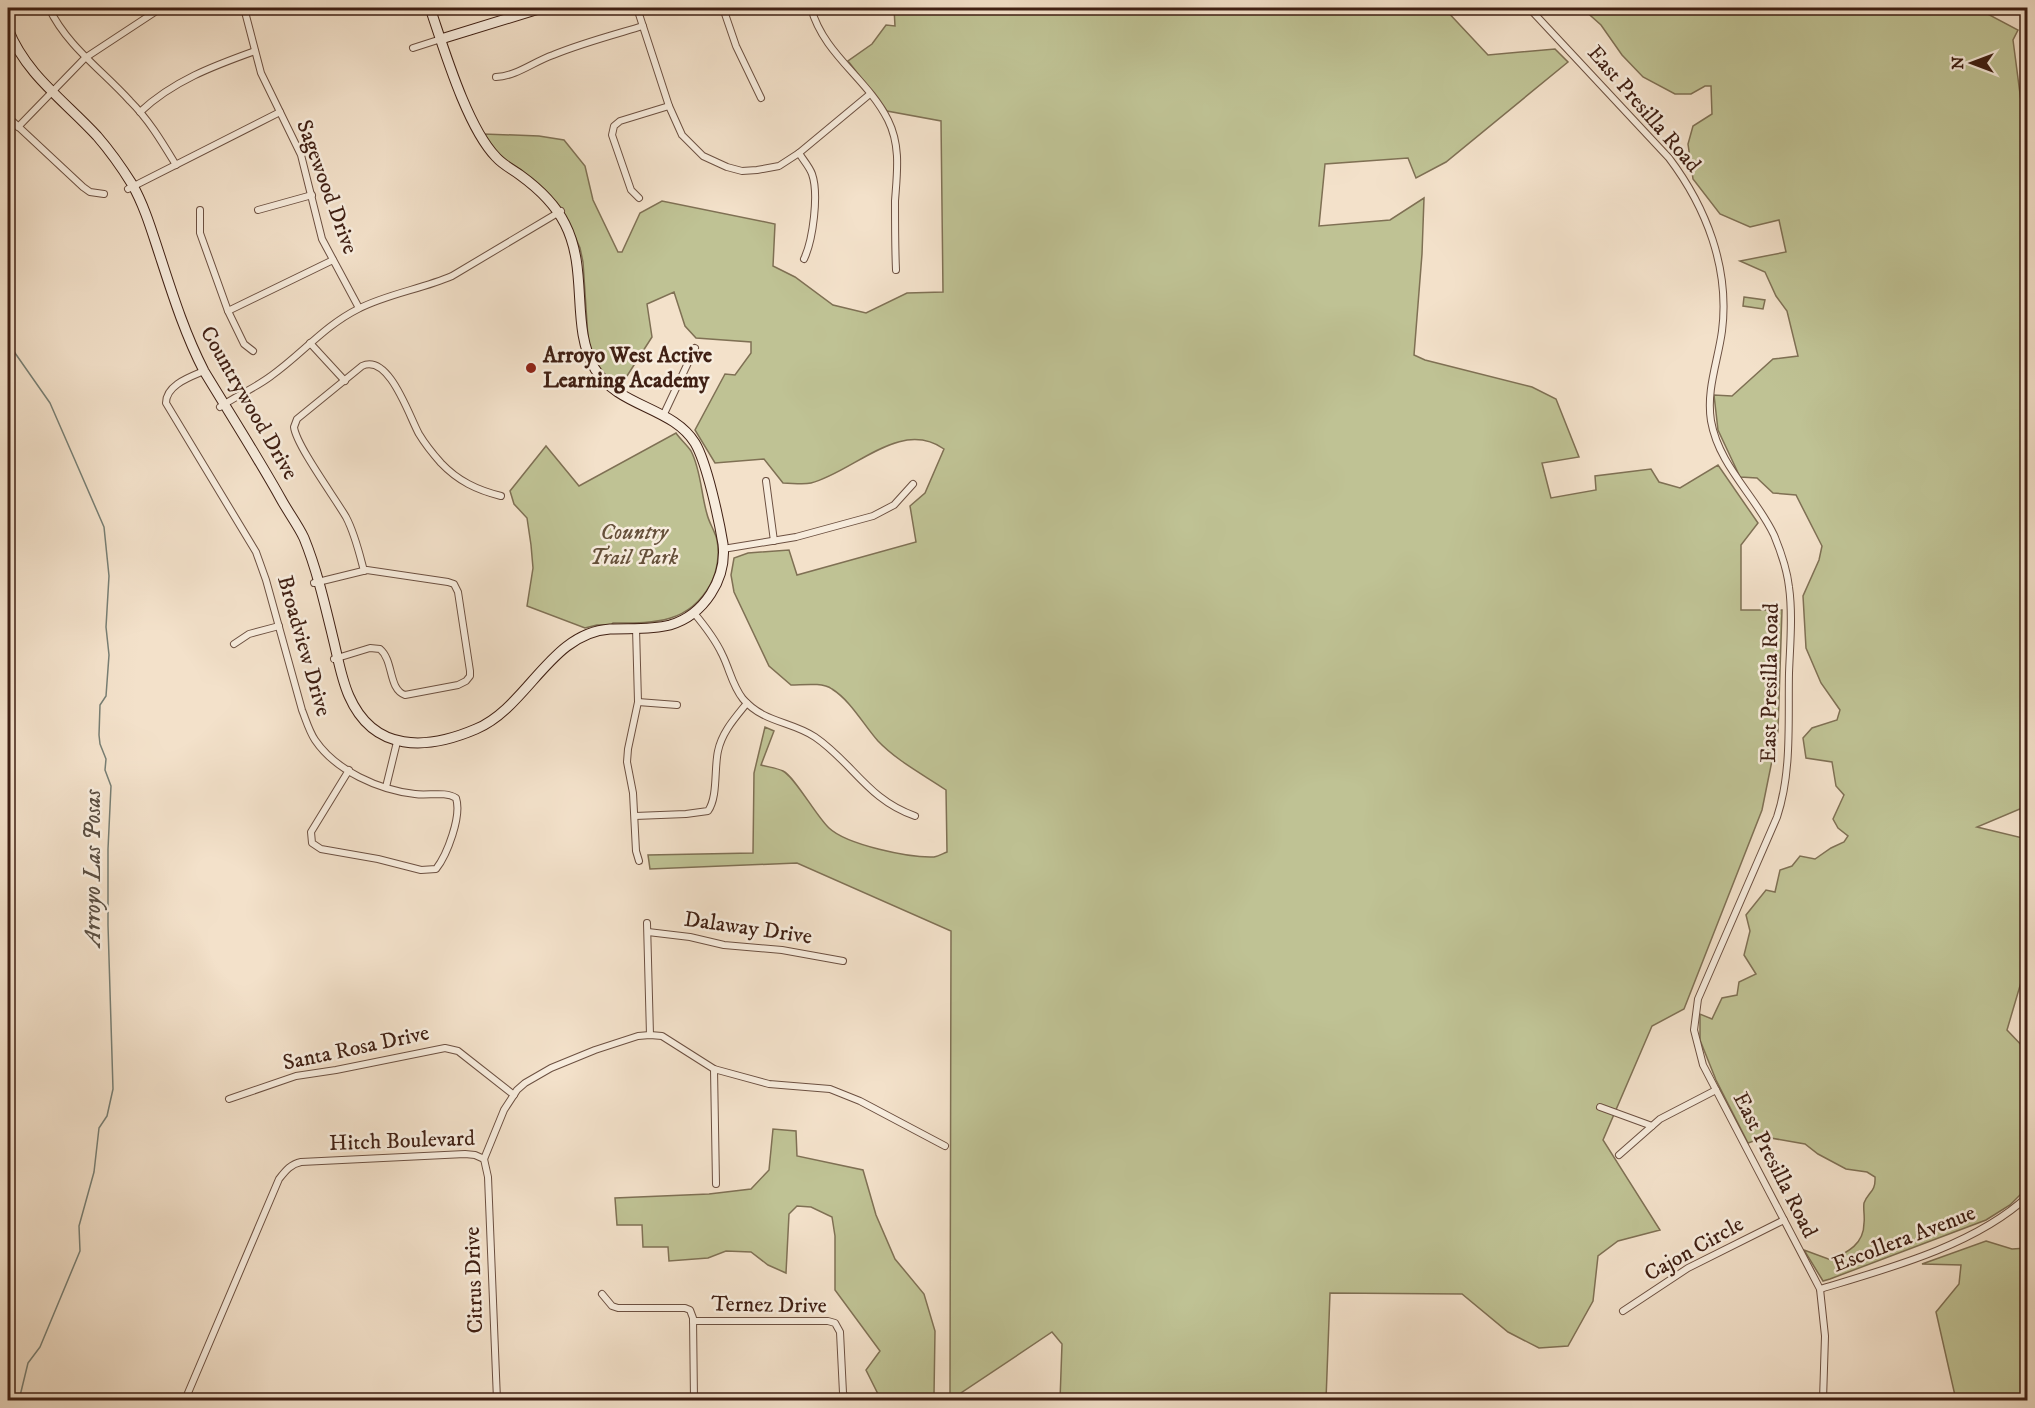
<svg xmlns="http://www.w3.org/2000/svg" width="2035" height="1408" viewBox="0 0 2035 1408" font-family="'IM FELL DW Pica',serif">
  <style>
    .green { fill: #bfc294; stroke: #7f7054; stroke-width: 1.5 }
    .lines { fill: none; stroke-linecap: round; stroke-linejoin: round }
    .stream { stroke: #777e73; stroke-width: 1.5 }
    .street-casing { stroke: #6c5041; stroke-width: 8 }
    .secondary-casing { stroke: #3f1f13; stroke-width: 11 }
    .street { stroke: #f7ecdd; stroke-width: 6 }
    .secondary { stroke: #f7ecdd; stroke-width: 9 }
    .poi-dot { fill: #8f2418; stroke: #f7ecdd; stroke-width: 2 }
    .labels { text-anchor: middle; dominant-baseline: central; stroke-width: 5; stroke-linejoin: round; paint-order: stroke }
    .street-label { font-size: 22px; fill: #3f1f13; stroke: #f7ecdd }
    .poi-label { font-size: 22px; font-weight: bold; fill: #3f1f13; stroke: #f7ecdd; text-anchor: start }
    .park-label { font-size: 22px; font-style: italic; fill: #65503a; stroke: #f7ecdd }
    .water-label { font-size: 24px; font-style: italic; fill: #5b4f43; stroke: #f7ecdd }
  </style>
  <rect width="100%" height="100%" fill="#f3e1ca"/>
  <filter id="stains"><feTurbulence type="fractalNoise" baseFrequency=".00333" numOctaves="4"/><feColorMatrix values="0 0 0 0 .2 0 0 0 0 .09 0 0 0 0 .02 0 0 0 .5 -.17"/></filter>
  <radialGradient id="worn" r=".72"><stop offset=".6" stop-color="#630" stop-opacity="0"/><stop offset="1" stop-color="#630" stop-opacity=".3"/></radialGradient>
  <!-- green -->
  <g class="green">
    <path d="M 894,8 L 1444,8 L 1488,55 L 1555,49 L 1568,62 L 1446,162 L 1416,178 L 1408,158 L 1325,164 L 1319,226 L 1390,220 L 1424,198 L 1422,254 L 1414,355 L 1425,360 L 1532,387 L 1556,399 L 1579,457 L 1542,463 L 1551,498 L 1596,490 L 1595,476 L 1651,469 L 1659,482 L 1680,488 L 1718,465 L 1758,523 L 1741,545 L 1741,610 L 1782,610 L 1778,731 L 1762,810 L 1684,1009 L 1652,1026 L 1603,1140 L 1660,1230 L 1618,1241 L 1598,1256 L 1593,1301 L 1568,1346 L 1539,1348 L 1508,1332 L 1462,1294 L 1330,1293 L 1326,1400 L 1060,1400 L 1062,1344 L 1052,1332 L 961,1393 L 961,1400 L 904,1400 L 904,1397 L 879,1396 L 866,1370 L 880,1351 L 835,1290 L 835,1236 L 832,1217 L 811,1207 L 797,1206 L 789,1214 L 786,1273 L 768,1265 L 751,1252 L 726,1251 L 708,1258 L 669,1261 L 668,1247 L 643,1247 L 642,1225 L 617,1225 L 615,1198 L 709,1194 L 751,1189 L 769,1170 L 773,1129 L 796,1131 L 797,1156 L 863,1170 L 876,1215 L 895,1259 L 924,1294 L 935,1331 L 934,1395 L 950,1395 L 951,931 L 797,863 L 650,869 L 648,855 L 753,853 L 754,773 L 765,727 L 774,731 L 761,765 C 768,767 777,768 783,771 C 795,777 816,816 829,828 C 847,845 910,858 934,857 C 939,856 942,854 947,852 L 946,790 C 924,775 897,761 878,741 C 863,724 851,701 832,689 C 822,682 803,685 791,685 L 769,666 L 734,592 L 731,575 L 734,558 L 748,553 L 789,550 L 797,575 L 916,542 L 910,506 L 925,493 L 944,449 C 900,418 854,472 811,483 C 803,485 792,483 783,483 L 764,459 L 715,463 L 695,430 L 725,374 L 735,375 L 751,353 L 751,342 L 696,338 L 685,326 L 674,292 L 647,304 L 652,337 L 618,390 L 603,375 L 591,353 L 588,338 L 583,262 L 580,248 L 567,219 L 497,153 L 484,134 L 539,136 L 564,140 L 585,166 L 593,200 L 618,252 L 622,252 L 640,213 L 662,201 L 775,224 L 773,266 L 795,277 L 833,305 L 866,313 L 907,293 L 943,292 L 941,121 L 887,111 L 848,61 L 872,44 L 886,25 L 895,26 Z"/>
    <path d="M 1582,8 L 1979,8 L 1980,10 L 2018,30 L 2013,40 L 2022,109 L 2028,109 L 2028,472 L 2022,474 L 2024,499 L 2028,499 L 2027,806 L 1977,827 L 2027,839 L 2027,962 L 2007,1030 L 2027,1051 L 2027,1188 L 2010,1205 L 1986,1220 L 1830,1279 L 1823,1281 L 1804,1250 L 1831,1260 C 1848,1252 1864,1244 1864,1223 C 1865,1217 1863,1209 1864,1203 C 1868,1192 1876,1192 1875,1177 L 1867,1172 L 1846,1169 L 1818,1154 L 1805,1144 L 1765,1137 L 1748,1143 L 1716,1080 L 1700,1040 L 1700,1014 L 1712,1019 L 1722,998 L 1737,995 L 1739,982 L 1756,974 L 1744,955 L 1750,931 L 1746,915 L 1766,890 L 1775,892 L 1780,870 L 1792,866 L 1800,856 L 1815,859 L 1831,848 L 1844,842 L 1848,836 L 1838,828 L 1833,819 L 1844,795 L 1836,786 L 1832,762 L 1806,758 L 1803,738 L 1812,728 L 1837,720 L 1840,710 L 1821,683 L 1806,648 L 1803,596 L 1819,560 L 1822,546 L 1796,495 L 1773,493 L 1757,478 L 1740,477 L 1718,430 L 1714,395 L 1732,396 L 1773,359 L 1798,356 L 1787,311 L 1776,296 L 1765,272 L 1740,261 L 1786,252 L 1779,220 L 1750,227 L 1720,214 L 1693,179 L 1688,144 L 1693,126 L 1712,114 L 1711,86 L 1705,86 L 1691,94 L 1675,94 L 1643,77 L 1622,55 L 1601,25 Z"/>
    <polygon points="1744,297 1765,300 1763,309 1743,306"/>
    <path d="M 676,433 C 680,439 687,445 691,451 C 701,470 701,494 707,514 C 709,523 715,531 717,540 C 720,555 717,572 710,585 C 688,624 654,623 613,623 L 611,625 L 597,625 L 585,628 L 527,606 L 533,568 L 531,545 L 527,518 L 514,504 L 510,491 L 546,446 L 579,486 Z"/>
    <polygon points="1986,1241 2012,1249 2027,1248 2027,1400 1956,1400 1936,1312 1959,1284 1961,1265 1922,1264"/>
  </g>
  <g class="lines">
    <!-- stream -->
    <polyline class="stream" points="8,343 50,403 74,458 104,527 109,576 106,627 109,655 106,696 100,705 99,735 100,744 106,759 105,770 111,786 108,849 108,925 113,1089 107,1116 99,1128 94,1172 79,1226 80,1251 40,1347 28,1363 19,1400"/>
    <defs>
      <g id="street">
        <path d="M 49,8 C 67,46 102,70 130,101 C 149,120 162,142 176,165"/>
        <polyline points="244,8 261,73 301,155 322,239 359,308"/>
        <polyline points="637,8 669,106 682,135 703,156 727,167 742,171 757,170 779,166 799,153 870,94"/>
        <polyline points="723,8 736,46 761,98"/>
        <path d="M 811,8 C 824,55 867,78 888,120 C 901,146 897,173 895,201 C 895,224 895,247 896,270"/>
        <path d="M 1529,8 L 1669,158 C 1706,207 1730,268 1722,331 C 1718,361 1706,390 1711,421 C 1719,466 1755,495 1774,535 C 1781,552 1787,569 1789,587 C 1793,615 1790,645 1789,673 C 1788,721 1792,772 1777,817 L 1698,999 L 1694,1030 L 1703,1065 L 1820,1289 L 1825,1336 L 1823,1400"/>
        <polyline points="413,48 441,39"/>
        <path d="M 496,77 C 517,76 533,62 553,55 C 582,43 613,35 643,26"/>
        <path d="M 140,112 C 173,81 213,66 255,51"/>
        <polyline points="8,117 83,187 90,192 104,194"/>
        <polyline points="18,127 85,58 161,8"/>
        <path d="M 799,153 C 803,160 809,166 812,174 C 819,194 813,240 804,259"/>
        <polyline points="128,189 280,112"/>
        <polyline points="639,198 631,190 612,135 614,126 620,121 669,106"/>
        <polyline points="200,210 200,233 228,311 244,344 253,351"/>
        <polyline points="258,210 312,195"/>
        <polyline points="228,311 333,260"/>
        <polyline points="310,343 345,381"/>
        <path d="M 204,371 C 190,377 166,385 166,403 L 256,552 L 266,580 L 302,710 C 306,720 309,731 315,740 C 336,771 379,790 415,794 C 428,796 445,791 456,798 C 462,816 447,855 436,869 L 421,870 L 378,859 L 321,849 L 312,843 L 311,832 L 349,770"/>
        <path d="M 220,407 C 236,396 255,388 271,376 C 301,355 324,326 358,309 C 387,294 422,289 452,276 L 561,211"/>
        <polyline points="663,416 695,348"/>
        <polyline points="766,481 774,541"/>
        <polyline points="723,549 796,537 873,516 894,505 913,484"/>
        <path d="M 364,571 C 359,552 355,534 346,517 C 335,498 296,445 294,427 L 297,419 L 362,366 C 389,353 409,416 419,434 C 425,444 433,454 441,463 C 458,481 477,490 501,496"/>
        <path d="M 314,583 L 367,570 L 448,582 L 454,584 L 458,592 L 470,671 L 470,676 L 466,681 L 458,685 L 405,695 C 388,689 394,661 380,649 L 370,648 L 334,659"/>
        <path d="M 694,613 C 704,625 715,639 722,654 C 730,670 732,685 743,699 C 764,723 791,721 815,737 C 853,763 868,800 915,816"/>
        <polyline points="636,628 638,702 628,749 627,762 633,793 636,851 639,861"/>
        <polyline points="234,644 249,634 279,626"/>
        <polyline points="638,702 677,705"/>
        <polyline points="386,787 397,742"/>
        <path d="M 635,816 L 686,814 L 708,811 C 718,797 714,769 718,751 C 722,732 735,718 747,703"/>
        <polyline points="647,923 650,1035"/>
        <polyline points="648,932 690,937 724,945 782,950 843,961"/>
        <polyline points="714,1069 716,1184"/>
        <polyline points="229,1099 296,1076 336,1070 445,1048 458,1051 514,1095"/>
        <polyline points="1600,1107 1652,1126"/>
        <polyline points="1619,1155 1660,1119 1716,1090"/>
        <polyline points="484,1159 504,1110 517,1090 525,1083 551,1068 595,1050 638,1036 650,1035 662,1036 714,1069 769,1084 830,1089 860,1101 945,1146"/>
        <polyline points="484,1159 488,1177 497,1400"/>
        <path d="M 1820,1289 C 1887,1269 1976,1245 2028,1196"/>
        <polyline points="602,1294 612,1306 618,1308 685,1308 690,1310 693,1318 694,1400"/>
        <polyline points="1623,1311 1688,1268 1784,1220"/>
        <polyline points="693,1321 828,1321 835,1323 840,1332 843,1393 847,1400"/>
        <path d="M 185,1400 L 279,1179 C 286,1170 291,1164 301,1162 L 465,1154 L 475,1155 L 484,1159"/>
      </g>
      <g id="secondary">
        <path d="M 8,29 C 26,75 65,101 97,136 C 110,151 122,168 132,184 C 145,207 152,232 160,256 C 173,296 185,334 204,371 C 230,414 257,456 281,499 C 288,512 298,525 304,538 C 317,570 325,605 333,638 C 338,658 341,678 349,696 C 374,753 427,750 476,729 C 528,707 550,633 610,629 C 630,628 651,630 670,625 C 704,615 727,579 723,544 C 719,520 707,463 695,443 C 690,435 683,428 674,422 C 647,404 614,399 595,369 C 570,327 589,271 565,224 C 555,204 538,188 520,175 C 512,169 503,165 496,157 C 467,127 444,49 430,8"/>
        <polyline points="441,39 542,8"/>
      </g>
    </defs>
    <!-- street casing -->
    <use href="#street" class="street-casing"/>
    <!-- secondary casing -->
    <use href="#secondary" class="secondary-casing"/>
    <!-- street -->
    <use href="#street" class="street"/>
    <!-- secondary -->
    <use href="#secondary" class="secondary"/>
  </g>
  <!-- markers -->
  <circle class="poi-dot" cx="531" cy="368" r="6"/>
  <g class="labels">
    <!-- street labels -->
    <g class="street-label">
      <text transform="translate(1644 109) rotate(49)">East Presilla Road</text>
      <text transform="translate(327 187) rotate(70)">Sagewood Drive</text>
      <text transform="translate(249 403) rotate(60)">Countrywood Drive</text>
      <text transform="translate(304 646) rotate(74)">Broadview Drive</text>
      <text transform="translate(1770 683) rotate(-89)">East Presilla Road</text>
      <text transform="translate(748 928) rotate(8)">Dalaway Drive</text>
      <text transform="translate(356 1048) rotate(-12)">Santa Rosa Drive</text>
      <text transform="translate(402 1141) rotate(-2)">Hitch Boulevard</text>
      <text transform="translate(1775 1165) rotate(63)">East Presilla Road</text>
      <text transform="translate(1904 1239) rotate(-21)">Escollera Avenue</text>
      <text transform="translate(1694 1249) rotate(-29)">Cajon Circle</text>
      <text transform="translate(474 1280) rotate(-92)">Citrus Drive</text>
      <text transform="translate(769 1305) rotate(1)">Ternez Drive</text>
    </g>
    <!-- poi labels -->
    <g class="poi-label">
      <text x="543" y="355">Arroyo West Active<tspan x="543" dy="25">Learning Academy</tspan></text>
    </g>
    <!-- park labels -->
    <g class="park-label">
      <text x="634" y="532">Country<tspan x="634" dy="25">Trail Park</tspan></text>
    </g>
    <!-- water labels -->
    <g class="water-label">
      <text transform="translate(93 868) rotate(-90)">Arroyo Las Posas</text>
    </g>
  </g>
  <!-- margin -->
  <rect width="2035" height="1408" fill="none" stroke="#f3e1ca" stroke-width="30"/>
  <rect x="9" y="9" width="2017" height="1390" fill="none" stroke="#3f1f13" stroke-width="3"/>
  <rect x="15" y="15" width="2005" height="1378" fill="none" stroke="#3f1f13" stroke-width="1.5"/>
  <!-- north arrow -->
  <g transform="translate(1972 63) rotate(270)" stroke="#f7ecdd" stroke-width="4.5" paint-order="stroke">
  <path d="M0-4.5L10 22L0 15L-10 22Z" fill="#3f1f13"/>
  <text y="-9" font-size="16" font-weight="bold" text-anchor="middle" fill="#3f1f13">N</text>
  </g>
  <rect width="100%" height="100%" filter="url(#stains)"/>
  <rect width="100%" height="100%" fill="url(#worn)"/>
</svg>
